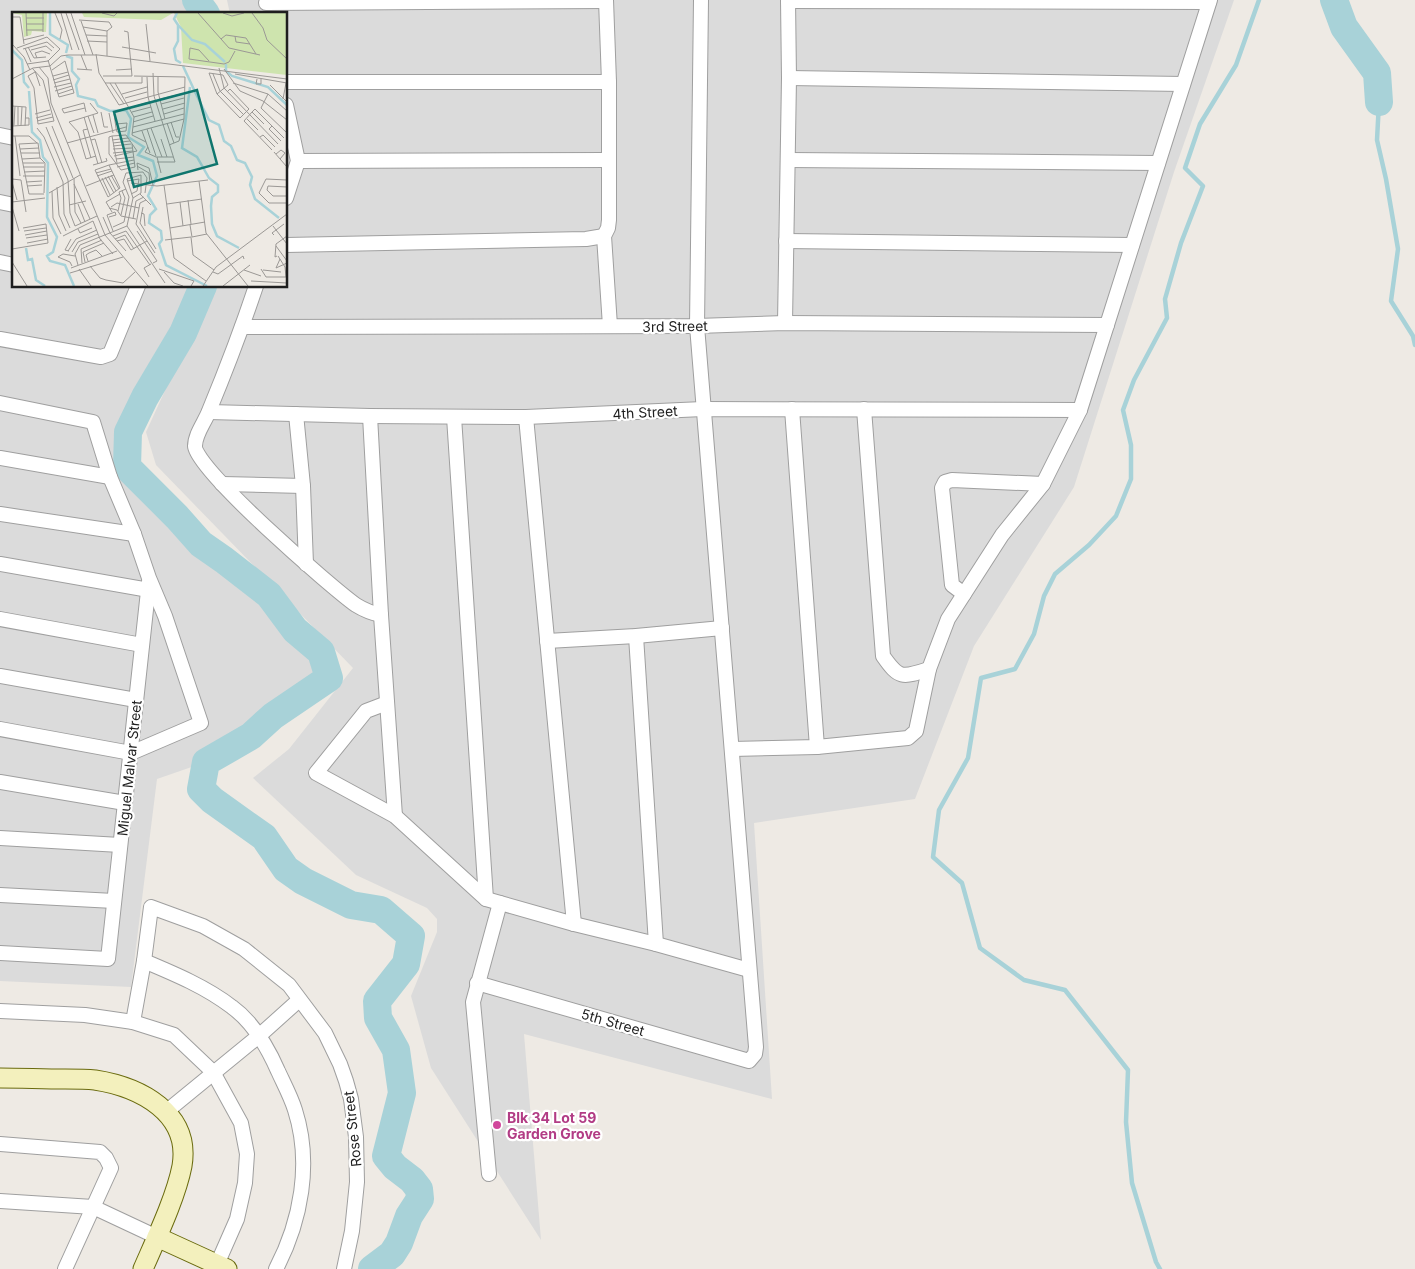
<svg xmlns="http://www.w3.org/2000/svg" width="1415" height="1269" viewBox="0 0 1415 1269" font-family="Inter,sans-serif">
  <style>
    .residential { fill: #dbdbdb }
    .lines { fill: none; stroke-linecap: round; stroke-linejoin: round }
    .stream { stroke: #a8d2d8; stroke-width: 4.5 }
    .river { stroke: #a8d2d8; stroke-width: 28 }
    .street-casing { stroke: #9f9f9f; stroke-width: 16 }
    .secondary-casing { stroke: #6a6b0e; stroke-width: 21 }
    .street { stroke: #fff; stroke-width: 14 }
    .secondary { stroke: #f3f0bd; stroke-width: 19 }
    .hotel-dot { fill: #d1479c; stroke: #fff; stroke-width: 2 }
    .labels { text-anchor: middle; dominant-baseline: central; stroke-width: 4.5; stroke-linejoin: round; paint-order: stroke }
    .street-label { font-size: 14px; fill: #1e1e1e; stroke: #fff }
    .hotel-label { font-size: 14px; font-weight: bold; fill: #b23c85; stroke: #fff; text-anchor: start }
    .inset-river { fill: none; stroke: #a8d2d8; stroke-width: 2.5 }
    .inset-road { fill: none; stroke: #9b9895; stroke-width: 1 }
    .view { fill: #0f766e; fill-opacity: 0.15; stroke: #0f766e; stroke-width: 2.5 }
    .inset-edge { fill: none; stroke: #1e1e1e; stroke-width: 2.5 }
  </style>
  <rect width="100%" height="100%" fill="#eeeae4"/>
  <!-- residential -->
  <g class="residential">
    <polygon points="0,0 196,0 206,14 14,14 14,286 203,286 183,333 145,397 128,432 127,467 177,517 201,544 224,560 269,595 296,630 321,652 329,678 273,716 251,736 206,762 157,779 131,987 0,981"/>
    <polygon points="227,0 1234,0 1174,172 1074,487 974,646 915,799 754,823 772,1099 524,1034 541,1240 431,1068 411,996 437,932 437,919 427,908 356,875 253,778 289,749 353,668 156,465 146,432 213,286 286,286 286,14 230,14"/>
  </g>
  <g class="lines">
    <!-- stream -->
    <g class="stream">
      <polyline points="1379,102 1377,140 1386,179 1398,249 1391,301 1413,336 1415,345"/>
      <polyline points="1160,1269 1156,1262 1132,1183 1126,1122 1128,1070 1065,990 1024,980 980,948 962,883 933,857 939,810 968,758 981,678 1015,669 1034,634 1044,596 1055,574 1089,545 1116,516 1131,479 1131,445 1123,410 1134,380 1167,318 1165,299 1181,243 1203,186 1185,168 1200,124 1236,65 1259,0"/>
    </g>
    <!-- river -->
    <g class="river">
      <polyline points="196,0 206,14"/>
      <polyline points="1334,0 1344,27 1377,73 1379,102"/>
      <polyline points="203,286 183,333 145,397 128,432 127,467 177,517 201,544 224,560 269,595 295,630 321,652 329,678 273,716 251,736 206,762 201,789 212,800 264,837 286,869 303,881 351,905 381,910 411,936 406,964 377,1001 378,1018 396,1050 402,1093 386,1156 395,1167 412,1180 419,1189 420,1199 409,1216 399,1243 392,1254 372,1269"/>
    </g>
    <defs>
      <g id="street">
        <polyline points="606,0 609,82 609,220 608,228 604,236 610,326"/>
        <polyline points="788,1 1209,2"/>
        <polyline points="266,3 606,1"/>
        <polyline points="789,78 1183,84"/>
        <polyline points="286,82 609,82"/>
        <polyline points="286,105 298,161 286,198"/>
        <polyline points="0,135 14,138"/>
        <polyline points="788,160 1158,163"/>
        <polyline points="298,161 608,160"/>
        <polyline points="0,202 14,205"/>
        <polyline points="786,241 1132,245"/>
        <polyline points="286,245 586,239 604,236"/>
        <polyline points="0,262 14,265"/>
        <path d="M 256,286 C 242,328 226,370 209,411 C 205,422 195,434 195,446 C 194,468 332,588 356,605 C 364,610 371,613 381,615"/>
        <polyline points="785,323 789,78 788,0"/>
        <polyline points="242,327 697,326 785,323 1107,325"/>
        <polyline points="0,339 101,357 110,354 138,286"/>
        <polyline points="0,403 93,422 110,477 134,534 149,578 165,616 201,723 131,753 0,729"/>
        <polyline points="792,409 817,747"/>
        <path d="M 864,409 L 883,656 C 899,679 902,678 929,669"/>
        <polyline points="209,412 370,416 526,417 703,409 1080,410"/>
        <polyline points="296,414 303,486 306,564"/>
        <polyline points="370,416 381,615 395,816"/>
        <polyline points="454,417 486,899"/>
        <polyline points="526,417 574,924"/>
        <polyline points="0,458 110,477"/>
        <polyline points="222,484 303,486"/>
        <polyline points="0,514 134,534"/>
        <polyline points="0,564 149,590"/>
        <polyline points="964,594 952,585 942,488 945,482 952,480 1043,484"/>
        <polyline points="0,619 142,645"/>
        <polyline points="636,636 656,944"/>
        <polyline points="547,641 636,636 722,628"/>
        <polyline points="0,676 136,700"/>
        <polyline points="387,703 366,711 316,773 395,816 486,899 574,924 656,944 749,970"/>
        <polyline points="732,749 817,747 908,738 916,731 929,669 948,619 1002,535 1043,484 1080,410 1210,0"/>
        <polyline points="0,782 125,803"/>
        <polyline points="0,838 120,845"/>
        <polyline points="0,895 114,901"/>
        <polyline points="0,953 108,959 149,582"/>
        <path d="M 144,961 C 175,974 206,987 232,1007 C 254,1023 268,1048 278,1071 C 284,1084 291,1097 295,1110 C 312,1163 301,1221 276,1269"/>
        <polyline points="477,983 749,1061 755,1054 756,1047 697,326 701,0"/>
        <polyline points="0,1011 85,1015 133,1022 174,1035 213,1072 241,1123 247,1154 245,1183 237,1219 215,1269"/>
        <polyline points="133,1022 144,961 151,907 203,926 244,949 289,985 325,1033 340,1064 346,1081 351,1099 356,1137 357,1182 352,1231 344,1269"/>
        <polyline points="167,1111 260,1035 299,1000"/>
        <polyline points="0,1144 100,1152 106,1158 111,1168 65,1269"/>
        <polyline points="489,1174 473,1002 500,903"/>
        <polyline points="0,1201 93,1207 157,1237"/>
      </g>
      <g id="secondary">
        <path d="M 0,1078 C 22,1078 43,1079 65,1079 C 75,1079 86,1079 95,1080 C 140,1087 191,1113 182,1166 C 176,1197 156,1239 143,1269"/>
        <polyline points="157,1237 227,1269"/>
      </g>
    </defs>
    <!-- street casing -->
    <use href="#street" class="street-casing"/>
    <!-- secondary casing -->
    <use href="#secondary" class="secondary-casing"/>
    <!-- street -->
    <use href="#street" class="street"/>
    <!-- secondary -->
    <use href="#secondary" class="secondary"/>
  </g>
  <!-- markers -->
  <circle class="hotel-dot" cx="497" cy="1125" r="5"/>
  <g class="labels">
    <!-- street labels -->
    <g class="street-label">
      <text transform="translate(675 326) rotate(-1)">3rd Street</text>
      <text transform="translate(645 412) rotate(-3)">4th Street</text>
      <text transform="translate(129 768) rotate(-84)">Miguel Malvar Street</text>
      <text transform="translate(613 1022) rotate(16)">5th Street</text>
      <text transform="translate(352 1129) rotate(-96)">Rose Street</text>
    </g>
    <!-- hotel labels -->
    <g class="hotel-label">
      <text x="507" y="1117">Blk 34 Lot 59<tspan x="507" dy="16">Garden Grove</tspan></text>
    </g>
  </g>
  <!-- overview -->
  <g transform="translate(12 12)">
    <rect width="275" height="275" fill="#eeeae4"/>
    <path d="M 0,1 L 35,1 L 34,20 L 20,19 L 19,23 L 12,25 L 10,3 ZM 70,1 L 161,1 L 149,8 L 72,5 ZM 162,1 L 275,1 L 275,63 L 171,51 L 169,15 Z" fill="#cee4ae"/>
    <path class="inset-river" d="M 38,1 L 38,22 L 56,33 L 54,41M 165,1 L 162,7 L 166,13 L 166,29 L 162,37 L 164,48 L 169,51M 166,13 L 180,28 L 193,32 L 213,50M 0,38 L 10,48 L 12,70 L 17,76M 54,44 L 60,46 L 60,59 L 67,67 L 64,73 L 66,84 L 83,88 L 86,94 L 98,99 L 114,98 L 119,107 L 116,125 L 132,135 L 126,143 L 141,149 L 145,164 L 136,184 L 144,197 L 138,203 L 137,211 L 149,219 L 150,228 L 147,232 L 154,253 L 195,274M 214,52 L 214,59 L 220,64 L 256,75 L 275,93M 171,54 L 185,84M 178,75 L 170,136 L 185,145 L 197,166 L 206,173 L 206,180 L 200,185 L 199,194 L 200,212 L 205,224 L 227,236M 17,79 L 20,120 L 28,128 L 31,145 L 36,151 L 35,205 L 45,225 L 41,240 L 35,244 L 38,249 L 53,253 L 62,274M 185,84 L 197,108 L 207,113 L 212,129 L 219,134 L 225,148 L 233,151 L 240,165 L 238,173 L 243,187 L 267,206M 14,236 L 16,248 L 20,247 L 24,268 L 33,274"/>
    <path class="inset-road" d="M 14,1 L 15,24M 31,1 L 31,20M 43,1 L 50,18 L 48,27M 49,1 L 60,38M 54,1 L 67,38M 59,1 L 73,43M 90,1 L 102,4 L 105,1M 186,1 L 217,36 L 248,43M 211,1 L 220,4 L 232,1M 240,1 L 251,16 L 255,28 L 275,47M 0,5 L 8,5 L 12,32M 14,6 L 32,6M 67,8 L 97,10 L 100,15 L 95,19M 69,9 L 81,43M 14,12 L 32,12M 134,12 L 138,49M 71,15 L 95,19 L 95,44M 14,18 L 31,18M 74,23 L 95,24M 223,24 L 224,30 L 238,32M 209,27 L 214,23 L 234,26 L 244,42M 11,28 L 32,23M 75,29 L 95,30M 0,32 L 12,45 L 18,58M 16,35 L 22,46 L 34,45M 110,35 L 144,41M 5,36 L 35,25 L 48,37 L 36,49 L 15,52M 13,36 L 19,50M 11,37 L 35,30 L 42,36M 19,38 L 34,34 L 40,39M 84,42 L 87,61 L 107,93 L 173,75M 69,43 L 75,58M 25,46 L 23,41 L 30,39 L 38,42M 36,48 L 47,85 L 62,81 L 53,49 L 40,58M 197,49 L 187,38 L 178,36 L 177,47 L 212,52 L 217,50 L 223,39M 27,55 L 36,66 L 39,91 L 93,223 L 136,274M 20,56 L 31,68 L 42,109 L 26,112 L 22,76 L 16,64 L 23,60M 207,56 L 212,76 L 266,132M 65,57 L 80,58M 212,57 L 228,79 L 251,89 L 275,108M 104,58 L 120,57M 23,59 L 28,74M 141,61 L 142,84 L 163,150 L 145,150M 201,62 L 208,79 L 231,102M 223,62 L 275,71M 41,64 L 56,60M 91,64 L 120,64 L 116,20 L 112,19M 122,64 L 173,65 L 172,107 L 167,129 L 157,133M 135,65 L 136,85 L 143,109M 146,65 L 146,80 L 153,107M 0,67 L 21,56 L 38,54 L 49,44 L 56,43 L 86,43 L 275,67M 245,67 L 244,72 L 249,72 L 249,67M 41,68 L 57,63M 42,71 L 58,67M 93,71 L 130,71 L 130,65M 98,71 L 112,92M 103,71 L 122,105 L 120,123 L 134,130M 221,71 L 256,82 L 275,99M 258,73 L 275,90M 42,75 L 59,71M 43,79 L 60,74M 46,82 L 61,77M 110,82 L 135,75M 205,82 L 216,73 L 211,63 L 197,61 L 205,82 L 228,106 L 237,97 L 218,77 L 215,80M 256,82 L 249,96 L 275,121M 113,86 L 135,80M 148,87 L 173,81M 271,87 L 274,71M 78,91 L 86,101 L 57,110 L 66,120 L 74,147 L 84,144M 149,92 L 172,86M 0,94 L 14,95 L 13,114M 117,96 L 137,90M 50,97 L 72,91 L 74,100M 50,97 L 52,101 L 73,96M 151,97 L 173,91M 89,100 L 92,115 L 96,115M 120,100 L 139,95M 240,100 L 252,112M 97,101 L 101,121M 23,102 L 38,98M 102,102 L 104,116 L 105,120 L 114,119 L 115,111 L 104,112M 152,102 L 172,96M 81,103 L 86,121M 76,104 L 82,121M 72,105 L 86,152M 122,105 L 140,100M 24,106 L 39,102M 235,107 L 246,118M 25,109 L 41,105M 121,110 L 141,104M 159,110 L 164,125 L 167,125M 155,111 L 162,131M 2,113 L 3,94M 6,113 L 6,95M 9,113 L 10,95M 0,114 L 17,113 L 17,106 L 13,106M 40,114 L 61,166M 260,114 L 257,117 L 269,129M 34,115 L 56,168 L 58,201 L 63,214M 121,115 L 172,102M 25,116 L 32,125 L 51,170 L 52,202 L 58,216M 139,116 L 150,145M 76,117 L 71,118 L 79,146M 135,117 L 144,144M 130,119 L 138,141M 120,121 L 172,107M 0,124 L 17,124 L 25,131M 3,124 L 8,164M 100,124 L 97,125 L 97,142 L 109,158 L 123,155 L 120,132M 100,124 L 114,123 L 125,139 L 102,144M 100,124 L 105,151M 248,125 L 251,123 L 263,135M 149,127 L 155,145M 79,128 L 83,127 L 90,151M 100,128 L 116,126M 26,131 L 7,132 L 17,182 L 32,182M 26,131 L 28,146 L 33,151 L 32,181M 55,131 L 114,115M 101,131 L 118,129M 101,134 L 119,132M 136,135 L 133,140 L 144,145 L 161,145M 8,137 L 27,136M 101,137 L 120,136M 260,138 L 232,109 L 240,100 L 243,97 L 272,126M 262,140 L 275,155M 9,141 L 28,141M 101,141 L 121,139M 264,142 L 269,138 L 273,141 L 268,147M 145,145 L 149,161M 10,147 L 28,146M 104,147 L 122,145M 11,151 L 32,151M 81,153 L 95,149 L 94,146M 97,153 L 108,176 L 96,185 L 83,158 L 97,153 L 122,148M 125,154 L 137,161 L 138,172M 11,155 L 32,155M 105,155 L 123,151M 126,158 L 125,151 L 137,156 L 141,173M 12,160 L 33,159M 84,161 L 99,157M 99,163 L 107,177M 11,164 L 33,164M 85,164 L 100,159M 96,164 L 104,179M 93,165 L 102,181M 62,166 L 63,200 L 69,211M 90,166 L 98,183M 0,167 L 9,168 L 14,200M 275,168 L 254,167 L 247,181 L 257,191 L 275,191M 115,169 L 127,167 L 125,179 L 119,182M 187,169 L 194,221 L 236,274M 0,170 L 5,188M 14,170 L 30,169M 119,171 L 145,174 L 196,168M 62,172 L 78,207M 152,173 L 162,246 L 194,269M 15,174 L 30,173M 74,174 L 102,163M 45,175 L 47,203 L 54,219M 275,175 L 256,174 L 255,178 L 261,184 L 275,184M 40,179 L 41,206 L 49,222M 37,181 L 68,163M 128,182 L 139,193M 121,186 L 129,181 L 129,163M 134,188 L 128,191 L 124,212 L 143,241M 176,188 L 179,212M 0,190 L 33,186M 168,190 L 171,214M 66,192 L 73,210M 155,192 L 190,187M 57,193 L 74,189M 0,195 L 7,219M 99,195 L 105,191 L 127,196M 131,195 L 128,211 L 144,237M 97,196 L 105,198 L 109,204 L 124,207M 106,199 L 109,186 L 107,180 L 114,177M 100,200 L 94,190 L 108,182M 129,201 L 132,202 L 133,214M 109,203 L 113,186 L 110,179M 91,205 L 98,221 L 114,239M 97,205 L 104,203 L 103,200 L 95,203 L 101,219M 121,207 L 124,189 L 132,185M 178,213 L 180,225 L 195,222M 63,214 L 85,204M 115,214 L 153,271M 115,214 L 121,186 L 115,167 L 129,163M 261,214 L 275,232M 101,215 L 112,210 L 117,185 L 111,170 L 114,161 L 131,160 L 135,166 L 133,181M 158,216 L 193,210M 66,217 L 68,221 L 80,216M 12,219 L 34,216M 125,219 L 145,249 L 141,251M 13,223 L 35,219M 262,223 L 260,221 L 272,212M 51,224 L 81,209 L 88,227 L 101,242M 101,224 L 114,219 L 138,253M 14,226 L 35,223M 103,227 L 113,223 L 122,237M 153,228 L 179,225 L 181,243 L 202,258M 105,229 L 112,227 L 119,238 L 135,229M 15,231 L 36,227M 264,234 L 275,249M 0,237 L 36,231 L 34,212 L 11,216M 56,239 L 64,227 L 85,218M 57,239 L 53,238 L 59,227M 60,240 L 66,230 L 86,222M 265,244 L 263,245 L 264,232 L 275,224M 266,244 L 273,255 L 274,265M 268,247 L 264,256 L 275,251M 76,249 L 74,243 L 77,241 L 84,238 L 90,244M 0,250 L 15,274M 73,250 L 71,240 L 92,231M 70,251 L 69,237 L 90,228M 66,253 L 63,242 L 68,233 L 115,214M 60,254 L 58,250 L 46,245 L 51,242 L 63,244M 78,254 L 88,266 L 94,268 L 111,271 L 123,260M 59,256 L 105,239M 67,257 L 79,274M 147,257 L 182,269 L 179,274M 249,257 L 254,265 L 275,265M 232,258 L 249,264M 251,258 L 269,260M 152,260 L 162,271 L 171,274M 201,260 L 206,262 L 231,244 L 232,247M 58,261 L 111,245M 137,265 L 132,256 L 139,252M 239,269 L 275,271M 191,274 L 204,255 L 275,202M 211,274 L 238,253"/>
    <path class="view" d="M 185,78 L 205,152 L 122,175 L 102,100 Z"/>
    <rect width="275" height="275" class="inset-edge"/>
  </g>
</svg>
